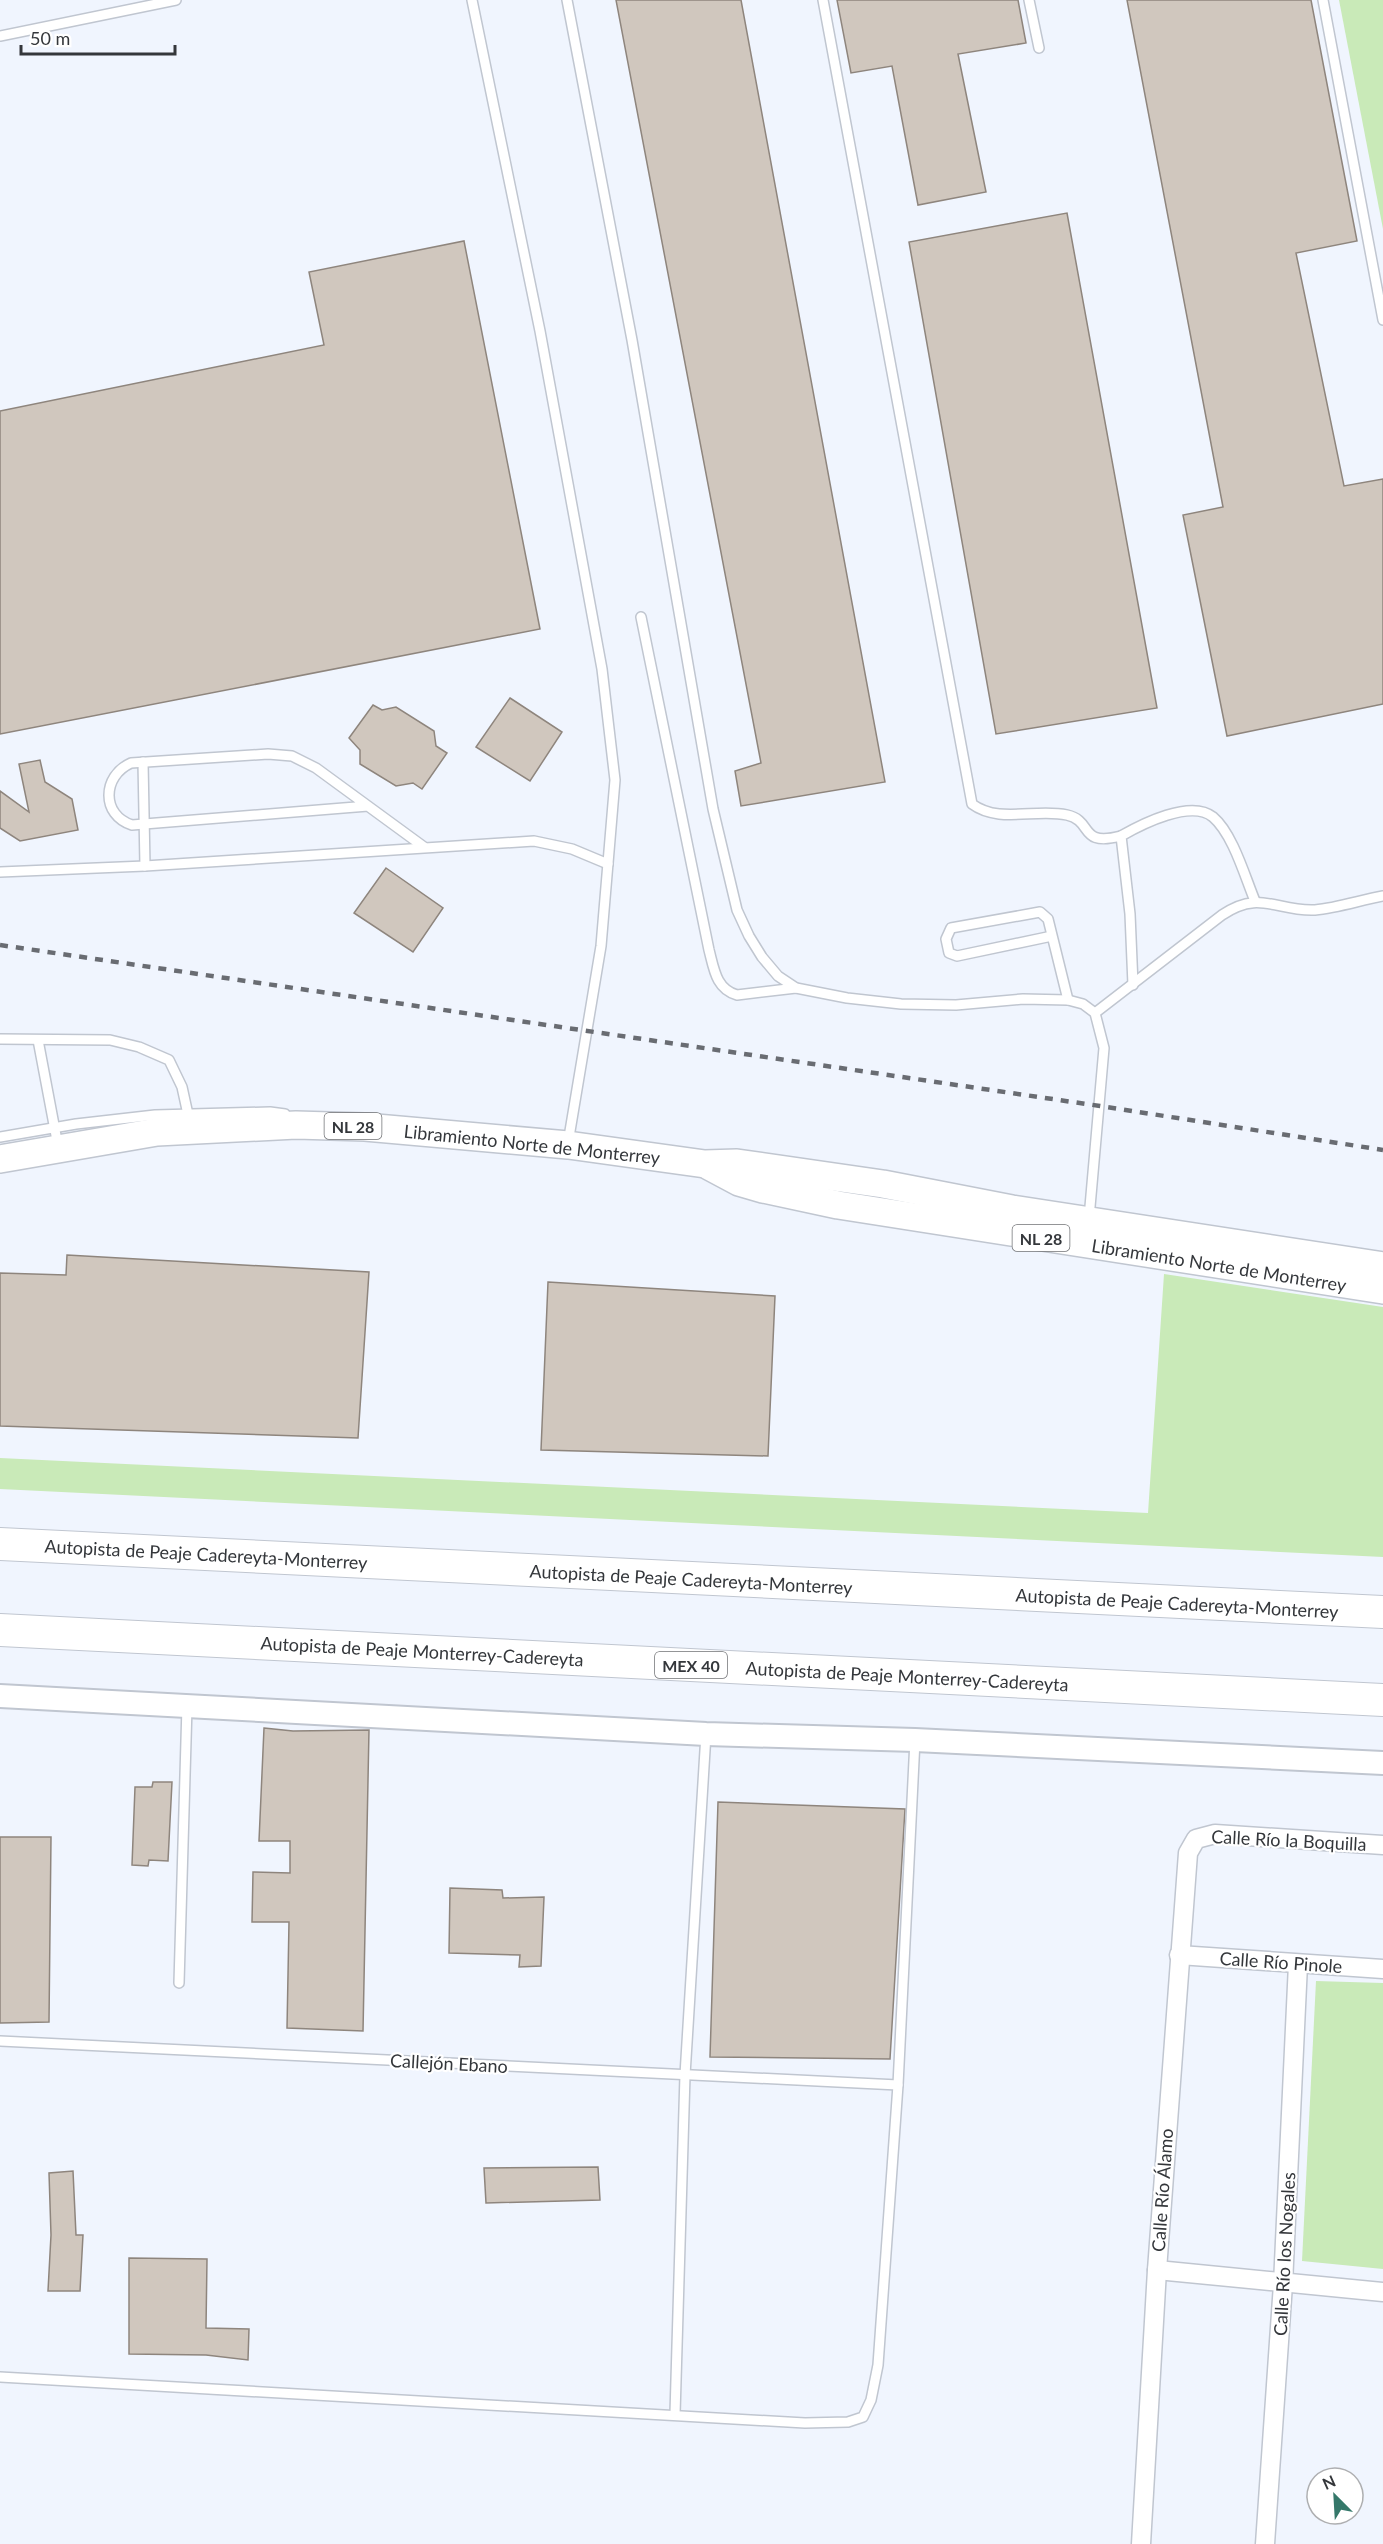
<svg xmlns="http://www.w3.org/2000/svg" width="1383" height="2544" viewBox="0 0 1383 2544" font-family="Lato,sans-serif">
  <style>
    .green { fill: #c9eab8 }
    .building { fill: #d0c7be; stroke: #8e857d; stroke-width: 1.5 }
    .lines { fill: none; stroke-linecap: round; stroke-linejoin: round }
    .service-casing { stroke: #c0c6d0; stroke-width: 12 }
    .minor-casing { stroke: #c0c6d0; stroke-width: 21 }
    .tertiary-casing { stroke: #c0c6d0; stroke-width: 26 }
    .primary-casing { stroke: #c0c6d0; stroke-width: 30 }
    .motorway-casing { stroke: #c0c6d0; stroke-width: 34 }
    .service { stroke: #fff; stroke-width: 9 }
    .minor { stroke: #fff; stroke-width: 18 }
    .tertiary { stroke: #fff; stroke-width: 22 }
    .primary { stroke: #fff; stroke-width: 27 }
    .motorway { stroke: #fff; stroke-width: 32 }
    .rail { stroke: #696c72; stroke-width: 4.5; stroke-dasharray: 8 8; stroke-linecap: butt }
    .labels { text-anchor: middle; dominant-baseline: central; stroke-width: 4.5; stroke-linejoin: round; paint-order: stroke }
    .shield { fill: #fff; stroke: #717376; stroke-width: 1.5 }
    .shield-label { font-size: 16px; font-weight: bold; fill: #34373b }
    .street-label { font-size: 18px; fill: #34373b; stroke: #fff }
  </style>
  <rect width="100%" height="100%" fill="#f0f5fe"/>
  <!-- green -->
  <g class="green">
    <polygon points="1339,0 1383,0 1383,229"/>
    <polygon points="1164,1274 1383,1307 1383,1557 0,1489 0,1458 1148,1513"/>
    <polygon points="1316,1981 1383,1983 1383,2269 1302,2261"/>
  </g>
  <!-- building -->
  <g class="building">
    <polygon points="616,0 741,0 885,782 741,806 735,771 761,763"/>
    <polygon points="837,0 1018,0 1026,43 958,54 986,192 918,205 892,66 851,73"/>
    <polygon points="1127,0 1311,0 1357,241 1296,253 1344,486 1383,479 1383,704 1227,736 1183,515 1223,507"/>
    <polygon points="1067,213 1157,708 996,734 909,242"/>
    <polygon points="464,241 540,629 0,734 0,411 324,345 309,272"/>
    <polygon points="510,698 562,732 530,781 476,747"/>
    <polygon points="373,705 382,710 396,707 434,731 436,746 447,753 422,789 413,783 396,786 360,764 360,750 349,738"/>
    <polygon points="40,760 45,782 72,799 78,830 20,841 0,828 0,791 29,812 19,764"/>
    <polygon points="386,868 443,908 413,952 354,913"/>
    <polygon points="67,1255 369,1272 358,1438 0,1426 0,1273 66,1275"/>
    <polygon points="548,1282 775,1296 768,1456 541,1450"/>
    <polygon points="264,1728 293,1731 369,1730 363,2031 287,2028 289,1922 252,1922 253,1872 290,1873 290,1841 259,1841"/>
    <polygon points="153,1782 172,1782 168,1861 149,1860 148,1866 132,1865 135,1787 152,1787"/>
    <polygon points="718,1802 905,1809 890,2059 710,2057"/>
    <polygon points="0,1837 51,1837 49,2022 0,2023"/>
    <polygon points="450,1888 502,1890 503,1898 544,1897 541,1966 519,1967 520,1955 449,1953"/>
    <polygon points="598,2167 600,2200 486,2203 484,2168"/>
    <polygon points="73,2171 76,2235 83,2235 80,2291 48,2291 51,2235 49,2173"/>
    <polygon points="129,2258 207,2259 206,2328 249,2329 248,2360 206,2355 129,2354"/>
  </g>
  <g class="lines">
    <defs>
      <g id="service">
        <polyline points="472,0 540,331 602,669 615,780 601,946 568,1143"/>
        <polyline points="567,0 632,340 713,809 737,910 749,936 762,957 778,976 796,988 847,998 901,1004 956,1005 1023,999 1068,1000 1083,1004 1095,1013 1104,1048 1089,1218"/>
        <path d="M 823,0 L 972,804 C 999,824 1036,808 1067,815 C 1094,821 1078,847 1121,836"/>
        <polyline points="1029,0 1039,48"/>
        <polyline points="1323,0 1383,320"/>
        <polyline points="0,36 176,0"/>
        <path d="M 641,617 L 709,950 C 714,969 716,989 737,995 L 796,988"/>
        <polyline points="143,762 145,866"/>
        <path d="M 368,806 L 132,825 C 101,815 102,776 131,763 L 268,754 L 292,756 L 316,768 L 424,847"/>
        <polyline points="0,872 145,866 534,841 572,849 608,864"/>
        <polyline points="1052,936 957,956 949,953 946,939 951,928 1040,912 1048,919 1068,1000"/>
        <path d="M 1133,985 L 1130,914 L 1121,836 C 1142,824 1191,799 1213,817 C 1233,834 1245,877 1255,901"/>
        <path d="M 1095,1013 L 1222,915 C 1260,889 1277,912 1315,910 C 1337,908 1361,900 1383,896"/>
        <polyline points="0,1039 110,1040 139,1047 169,1060 182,1087 189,1119"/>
        <polyline points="38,1040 58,1146"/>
        <polyline points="0,1137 76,1124 155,1115 270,1112 285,1114"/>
        <polyline points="179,1983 187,1706"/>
        <polyline points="0,2041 898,2085"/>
        <polyline points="0,2377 805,2423 848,2422 863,2417 871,2400 878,2365 898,2085 915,1740"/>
        <polyline points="675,2414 685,2075 706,1734"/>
      </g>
      <g id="minor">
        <polyline points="1179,1955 1383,1969"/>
        <polyline points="1157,2270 1383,2292"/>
        <polyline points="1141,2544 1157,2270 1188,1853 1196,1839 1215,1834 1383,1845"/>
        <polyline points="1265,2544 1283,2284 1298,1964"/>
      </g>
      <polyline id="tertiary" points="0,1696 706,1734 915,1740 1383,1763"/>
      <g id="primary">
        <polyline points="0,1159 157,1132 296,1125 365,1127 568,1145 705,1164 737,1163 883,1184 1012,1209 1383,1266"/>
        <polyline points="709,1166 739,1182 763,1189 838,1205 1383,1290"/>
      </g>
      <g id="motorway">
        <polyline points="0,1544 1383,1612"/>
        <polyline points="0,1630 1383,1700"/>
      </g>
    </defs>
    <!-- service casing -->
    <use href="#service" class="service-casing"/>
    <!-- minor casing -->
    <use href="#minor" class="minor-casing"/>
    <!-- tertiary casing -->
    <use href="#tertiary" class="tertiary-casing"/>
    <!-- primary casing -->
    <use href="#primary" class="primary-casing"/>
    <!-- motorway casing -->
    <use href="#motorway" class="motorway-casing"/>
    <!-- service -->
    <use href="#service" class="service"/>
    <!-- minor -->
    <use href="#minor" class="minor"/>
    <!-- tertiary -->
    <use href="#tertiary" class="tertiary"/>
    <!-- primary -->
    <use href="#primary" class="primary"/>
    <!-- motorway -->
    <use href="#motorway" class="motorway"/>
    <!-- rail -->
    <polyline class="rail" points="0,945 1100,1106 1383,1150"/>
  </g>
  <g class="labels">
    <!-- shield labels -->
    <g class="shield">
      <rect x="324.5" y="1113" width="57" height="26" rx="4.5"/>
      <rect x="1012.5" y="1225" width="57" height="26" rx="4.5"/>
      <rect x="655" y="1652" width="72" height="26" rx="4.5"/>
    </g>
    <g class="shield-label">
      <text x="353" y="1126">NL 28</text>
      <text x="1041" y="1238">NL 28</text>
      <text x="691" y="1665">MEX 40</text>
    </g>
    <!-- street labels -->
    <g class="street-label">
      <text transform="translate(532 1144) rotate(6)">Libramiento Norte de Monterrey</text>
      <text transform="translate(1219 1265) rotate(9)">Libramiento Norte de Monterrey</text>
      <text transform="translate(206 1554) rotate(3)">Autopista de Peaje Cadereyta-Monterrey</text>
      <text transform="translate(691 1579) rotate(3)">Autopista de Peaje Cadereyta-Monterrey</text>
      <text transform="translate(1177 1603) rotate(3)">Autopista de Peaje Cadereyta-Monterrey</text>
      <text transform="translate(422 1651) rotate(3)">Autopista de Peaje Monterrey-Cadereyta</text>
      <text transform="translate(907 1676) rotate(3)">Autopista de Peaje Monterrey-Cadereyta</text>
      <text transform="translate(1289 1840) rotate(3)">Calle Río la Boquilla</text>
      <text transform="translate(1281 1962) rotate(4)">Calle Río Pinole</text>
      <text transform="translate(449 2063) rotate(3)">Callejón Ebano</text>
      <text transform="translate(1162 2190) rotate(-86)">Calle Río Álamo</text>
      <text transform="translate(1284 2254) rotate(-87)">Calle Río los Nogales</text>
    </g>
  </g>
  <!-- north arrow -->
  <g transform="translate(1335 2496) rotate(336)"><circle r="28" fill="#ffffff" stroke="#aeafb1" stroke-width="1.5"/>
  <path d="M0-4.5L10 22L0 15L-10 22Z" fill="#35786a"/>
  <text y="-9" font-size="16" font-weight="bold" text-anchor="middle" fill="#34373b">N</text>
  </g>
  <!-- scale -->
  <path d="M21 45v9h154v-9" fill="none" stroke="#34373b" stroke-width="3"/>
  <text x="30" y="45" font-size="18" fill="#34373b" stroke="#ffffff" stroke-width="4.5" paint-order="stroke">50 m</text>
</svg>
